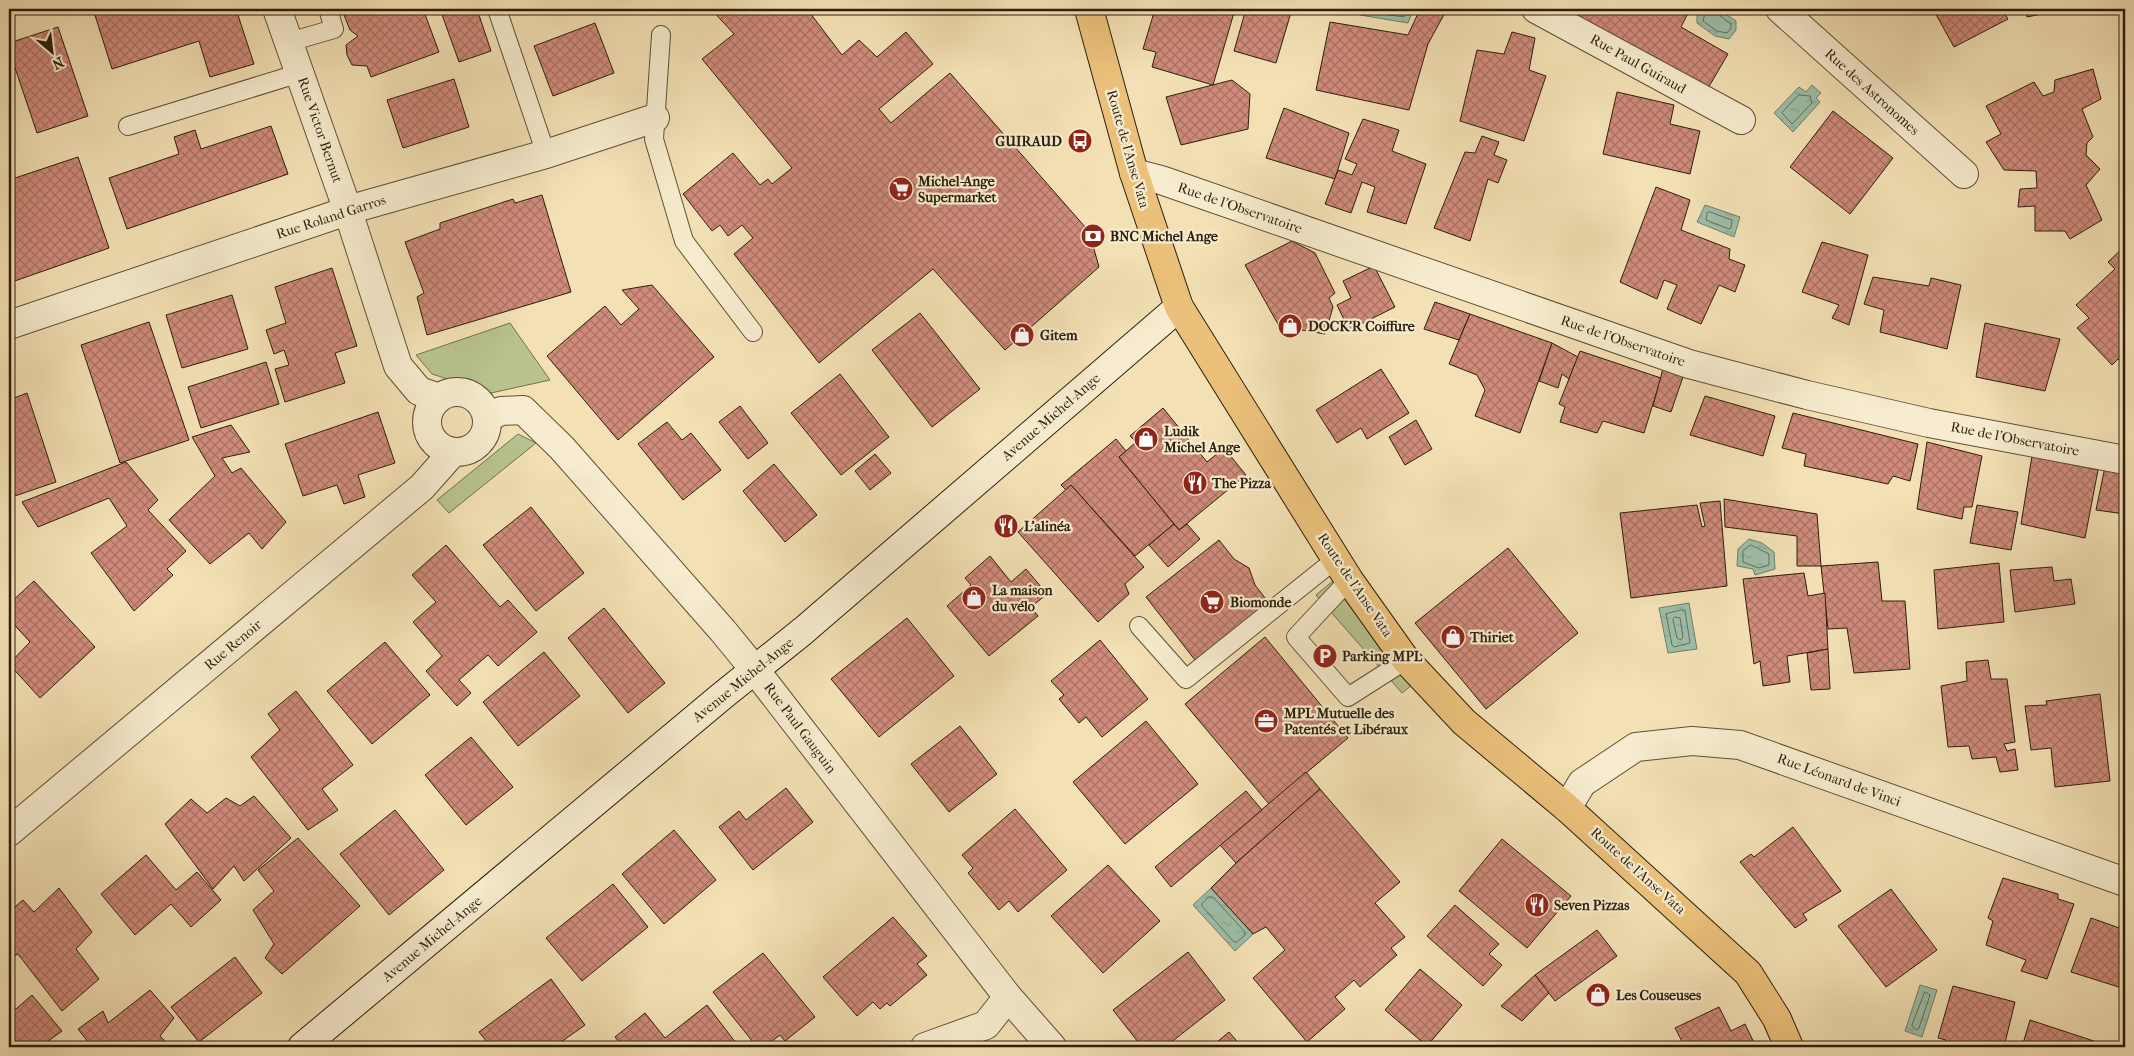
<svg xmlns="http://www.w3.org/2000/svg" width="2134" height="1056" viewBox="0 0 2134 1056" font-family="'IM FELL French Canon',serif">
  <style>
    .green { fill: #b8c390; stroke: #72704e }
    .water { fill: url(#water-ripples); stroke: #707e6a }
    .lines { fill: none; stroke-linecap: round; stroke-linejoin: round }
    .shore { stroke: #646e5a; stroke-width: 1 }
    .building { fill: url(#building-cross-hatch); stroke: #2c1e0c }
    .lane-casing { stroke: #5e4f36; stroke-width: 20 }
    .street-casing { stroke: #5e4f36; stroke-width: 30 }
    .secondary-casing { stroke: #2c1e0c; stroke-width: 30 }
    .primary-casing { stroke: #2c1e0c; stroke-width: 30 }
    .lane { stroke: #f7eccf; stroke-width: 18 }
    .street { stroke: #f7eccf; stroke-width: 28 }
    .secondary { stroke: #f7eccf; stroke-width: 28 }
    .primary { stroke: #eac07a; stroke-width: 28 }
    .labels { text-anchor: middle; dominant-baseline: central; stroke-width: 4.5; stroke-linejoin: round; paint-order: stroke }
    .street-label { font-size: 14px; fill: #2c1e0c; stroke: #f7eccf }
    .poi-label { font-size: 14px; font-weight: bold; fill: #2c1e0c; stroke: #f7eccf; text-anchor: start }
  </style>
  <defs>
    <pattern id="water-ripples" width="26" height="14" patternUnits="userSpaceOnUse" patternTransform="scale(1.25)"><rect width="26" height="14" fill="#9dbea8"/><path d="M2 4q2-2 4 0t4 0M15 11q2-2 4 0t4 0" fill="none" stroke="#87a38f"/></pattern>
    <pattern id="building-cross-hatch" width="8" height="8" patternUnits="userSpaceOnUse" patternTransform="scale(1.25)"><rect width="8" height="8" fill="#d08b7b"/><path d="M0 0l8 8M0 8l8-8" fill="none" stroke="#a97163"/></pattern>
  </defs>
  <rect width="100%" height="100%" fill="#f3e1b5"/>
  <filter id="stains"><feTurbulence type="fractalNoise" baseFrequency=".004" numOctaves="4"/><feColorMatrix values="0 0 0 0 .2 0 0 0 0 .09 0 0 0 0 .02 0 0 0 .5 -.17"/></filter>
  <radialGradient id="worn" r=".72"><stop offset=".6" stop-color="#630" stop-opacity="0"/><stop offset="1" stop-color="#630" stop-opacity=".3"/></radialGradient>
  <!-- green -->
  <g class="green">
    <polygon points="510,323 550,380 491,393 432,374 416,355"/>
    <polygon points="518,434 536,443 449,513 437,500"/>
    <polygon points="1334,580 1412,685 1402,693 1316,595"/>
  </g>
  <!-- water -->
  <g class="water">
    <polygon points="1361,9 1414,9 1408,23 1360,15"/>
    <polygon points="1703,9 1718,9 1736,21 1736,30 1729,39 1715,36 1697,23 1697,13"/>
    <polygon points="1812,85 1821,93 1816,98 1820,102 1793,132 1774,113 1799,87 1806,92"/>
    <polygon points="1705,205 1740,217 1734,237 1697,222"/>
    <polygon points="1749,539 1762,543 1774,552 1775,569 1755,575 1753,569 1737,566 1738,549"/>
    <polygon points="1689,603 1697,649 1668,653 1659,608"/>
    <polygon points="1211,888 1253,934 1235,951 1193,905"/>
    <polygon points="1920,985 1937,990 1922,1037 1905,1031"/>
  </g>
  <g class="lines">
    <!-- shore -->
    <g class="shore">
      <polyline points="1366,9 1368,12 1404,17 1408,9"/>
      <polyline points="1706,9 1703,21 1717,31 1727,33 1731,28 1731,24 1718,14 1716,9"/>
      <polygon points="1799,95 1810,96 1812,103 1792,124 1782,113"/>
      <polygon points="1710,212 1732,220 1731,228 1729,229 1706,220 1707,213"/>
      <polygon points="1751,545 1769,554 1769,565 1759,568 1743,562 1743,551"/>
      <polygon points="1682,610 1685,611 1690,643 1674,647 1672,645 1666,614"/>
      <polygon points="1675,617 1680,618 1683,637 1681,640 1677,638 1673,620"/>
      <polygon points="1209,897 1213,897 1245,932 1245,935 1237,942 1234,942 1202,906 1202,904"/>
      <polygon points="1925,992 1930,995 1919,1028 1917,1030 1912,1026"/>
    </g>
  </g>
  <!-- building -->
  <g class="building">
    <polygon points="105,9 236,9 254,64 210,77 199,41 112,69 94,12"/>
    <polygon points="348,9 423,9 439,52 371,77 367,66 352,65 347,55 346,45 358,36 350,30 344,15"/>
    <polygon points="440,9 477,9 491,51 459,62"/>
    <polygon points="711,9 807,9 842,55 859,40 877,57 906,32 933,64 879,109 891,123 950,73 1093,236 1092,242 1099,267 1005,350 933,269 819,363 734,254 753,238 742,225 728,236 720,225 712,231 683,194 733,153 760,185 768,179 772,184 792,168 702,59 734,34"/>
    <polygon points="1155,9 1235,9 1213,85 1152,67 1156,52 1143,49"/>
    <polygon points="1246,9 1292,9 1276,63 1234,51"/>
    <polygon points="1420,9 1447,9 1428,44 1409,110 1316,90 1330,22 1408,35"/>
    <polygon points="1582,9 1690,9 1681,27 1728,54 1704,95 1572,19"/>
    <polygon points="1933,9 2002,9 2008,19 1954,47"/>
    <polygon points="2025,9 2066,9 2027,17"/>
    <polygon points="595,23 614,73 553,96 534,46"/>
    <polygon points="58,27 88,116 37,133 9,50 9,43"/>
    <polygon points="1512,32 1535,38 1529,70 1546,76 1524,141 1460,121 1477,50 1504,54"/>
    <polygon points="2093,69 2101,99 2082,109 2093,137 2087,143 2086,155 2100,169 2086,185 2102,220 2070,239 2065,231 2035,231 2035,206 2018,207 2020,189 2037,188 2036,171 2004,170 1986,142 2001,134 1986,106 2034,82 2043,96 2054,92 2055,80"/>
    <polygon points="454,79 469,127 403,148 387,100"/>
    <polygon points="1232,80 1250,94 1248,129 1181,145 1166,97"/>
    <polygon points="1617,92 1674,105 1670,124 1700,131 1690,174 1603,154"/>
    <polygon points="1284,108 1349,133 1335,179 1266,158"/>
    <polygon points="1833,111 1893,158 1850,214 1790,167"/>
    <polygon points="1363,119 1399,130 1392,151 1426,164 1406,224 1367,212 1375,187 1362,182 1351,213 1325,204 1338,170 1352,175 1357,164 1345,159"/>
    <polygon points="271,126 288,174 127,229 109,178 179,154 174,137 195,130 201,149"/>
    <polygon points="1482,136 1499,142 1494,155 1507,160 1498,183 1488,179 1470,241 1434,228 1465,152 1475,153"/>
    <polygon points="78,157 109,248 9,283 9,180"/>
    <polygon points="1656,187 1690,200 1681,230 1730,249 1729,259 1745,265 1735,292 1719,285 1701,324 1667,309 1677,285 1664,280 1657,299 1620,282"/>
    <polygon points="542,195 571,292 427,335 417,297 424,293 405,242 440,229 440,223 513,199 515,203"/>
    <polygon points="1292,241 1315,253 1335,293 1329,298 1333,307 1325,334 1279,326 1245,265"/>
    <polygon points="1822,242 1868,255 1849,325 1832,318 1839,305 1802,292"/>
    <polygon points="2124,247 2125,249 2125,362 2118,359 2112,365 2077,328 2089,318 2076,305 2115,269 2108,262"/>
    <polygon points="1374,266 1395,307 1349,330 1337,305 1351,298 1343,281"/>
    <polygon points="332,268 357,346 335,353 345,383 285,402 275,369 289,365 284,350 274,354 266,330 286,323 275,287"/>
    <polygon points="1873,277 1929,286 1931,278 1961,285 1947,349 1880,332 1884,310 1864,304"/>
    <polygon points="652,285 714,357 618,440 547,356 605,306 621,325 639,309 622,290"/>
    <polygon points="232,295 248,349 182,368 166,315"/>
    <polygon points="1435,302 1470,314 1459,340 1424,329"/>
    <polygon points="920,313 980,389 932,427 872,350"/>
    <polygon points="1470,314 1552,343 1520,433 1475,416 1485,390 1477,375 1449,364"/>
    <polygon points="149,322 189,440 120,463 81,345"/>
    <polygon points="1985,323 2060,339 2045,391 1976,377"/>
    <polygon points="1552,343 1578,357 1569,379 1562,374 1558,388 1539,381"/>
    <polygon points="1580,351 1661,378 1644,433 1603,421 1597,433 1560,422 1565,407 1559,404"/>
    <polygon points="1665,361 1686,368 1671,412 1653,406"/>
    <polygon points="266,362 279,404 201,428 188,387"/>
    <polygon points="1381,369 1409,413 1367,439 1361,428 1337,443 1316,410"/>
    <polygon points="840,374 889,437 841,475 791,413"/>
    <polygon points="27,393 56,482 9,498 9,400"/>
    <polygon points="1705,396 1775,416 1763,456 1690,435"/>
    <polygon points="740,406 768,443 748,459 719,422"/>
    <polygon points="1163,408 1207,462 1224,448 1246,475 1179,530 1119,457 1136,442 1130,436"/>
    <polygon points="378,412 395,463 358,475 365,497 344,504 337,485 303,496 285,444"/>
    <polygon points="1793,413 1918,444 1910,481 1893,476 1888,484 1804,466 1806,454 1782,448"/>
    <polygon points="1416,420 1432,449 1405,465 1389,437"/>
    <polygon points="667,422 682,440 691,433 721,470 683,500 638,444"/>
    <polygon points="231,425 250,452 222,458 232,473 241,468 286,522 262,549 249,533 210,564 169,520 215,476 192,437"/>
    <polygon points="1116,439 1126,451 1119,457 1174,524 1135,556 1071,485 1066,490 1061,485"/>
    <polygon points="1927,442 1982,456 1972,507 1964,507 1962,519 1917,509"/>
    <polygon points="875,454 891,473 870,490 855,471"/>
    <polygon points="2032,456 2098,470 2085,538 2021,524"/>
    <polygon points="126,462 158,500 148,510 186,551 167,569 173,575 134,611 91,553 127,526 109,498 38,527 22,502"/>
    <polygon points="774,464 817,515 785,542 743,491"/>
    <polygon points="2105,467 2125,470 2125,514 2096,510"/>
    <polygon points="1071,485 1144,567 1125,584 1129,594 1098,622 1018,532"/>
    <polygon points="1724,499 1817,514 1821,566 1797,566 1797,536 1725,527"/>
    <polygon points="1720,501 1727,586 1631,598 1620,513 1697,505 1702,527 1705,526 1700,503"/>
    <polygon points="1977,505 2018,512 2011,550 1970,543"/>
    <polygon points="531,507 584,573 536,611 483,545"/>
    <polygon points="1174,524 1179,530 1187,524 1200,539 1168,567 1149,545"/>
    <polygon points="1219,540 1234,559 1249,568 1255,585 1269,603 1195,660 1146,597"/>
    <polygon points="446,545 500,607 508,600 537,632 498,666 488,655 459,680 471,693 457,706 426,671 442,656 413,622 436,602 412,575"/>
    <polygon points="1508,548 1578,633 1486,709 1415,623"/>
    <polygon points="990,556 1011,582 1026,569 1047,594 1031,607 1038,616 989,656 947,606 971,585 965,578"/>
    <polygon points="1878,562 1882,601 1905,601 1910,669 1854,673 1847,628 1828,629 1821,566"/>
    <polygon points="1999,563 2004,622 1938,629 1934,570"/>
    <polygon points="2052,567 2054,581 2071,579 2075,604 2015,612 2010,570"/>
    <polygon points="1804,573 1808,596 1825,593 1828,649 1787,656 1790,682 1763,686 1760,661 1754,664 1743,579"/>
    <polygon points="34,581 95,647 40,698 9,664 30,642 9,619 9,604"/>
    <polygon points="604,608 665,683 628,713 568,638"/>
    <polygon points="907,618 954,676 879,737 831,679"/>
    <polygon points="1265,637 1348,738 1269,804 1185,704"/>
    <polygon points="1100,640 1148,699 1102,737 1086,717 1079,723 1059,699 1064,695 1051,681"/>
    <polygon points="385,642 430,695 372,744 327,691"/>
    <polygon points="1828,649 1830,689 1811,690 1807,653"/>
    <polygon points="544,652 580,696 518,746 483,702"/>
    <polygon points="1988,660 1991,679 2007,679 2015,742 2004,744 2007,751 2015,749 2018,770 2000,772 1996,757 1972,759 1969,746 1948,747 1941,686 1967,681 1966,662"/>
    <polygon points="296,691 353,765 322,789 338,810 308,830 251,757 280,730 268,714"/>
    <polygon points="2100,694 2110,781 2055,787 2051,748 2031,750 2025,706 2047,705 2046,701"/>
    <polygon points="1146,721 1198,784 1125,844 1073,782"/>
    <polygon points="960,726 997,774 949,812 911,764"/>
    <polygon points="471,737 513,787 466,825 425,775"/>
    <polygon points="1306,772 1320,789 1236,863 1220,845"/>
    <polygon points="786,788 813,822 753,870 719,827 739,811 746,820"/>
    <polygon points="1320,789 1400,882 1375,903 1405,937 1391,948 1397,955 1360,987 1354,980 1335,997 1345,1009 1307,1042 1253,978 1285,950 1266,927 1253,934 1211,888 1236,863"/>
    <polygon points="1246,791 1262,810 1171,887 1155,867"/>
    <polygon points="254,796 291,838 244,881 234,866 213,889 165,824 191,799 207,813 226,798 240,806"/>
    <polygon points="1015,809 1067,870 1018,912 1009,901 999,910 968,873 973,868 962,855"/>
    <polygon points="395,810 444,870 389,915 340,854"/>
    <polygon points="1793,827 1841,891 1803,914 1807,920 1795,928 1740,862 1751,854 1754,857"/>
    <polygon points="674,830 716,880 664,924 622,874"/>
    <polygon points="298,838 360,906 282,974 265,958 274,944 253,910 274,891 258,870"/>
    <polygon points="1502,839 1571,896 1527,948 1459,891"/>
    <polygon points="146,855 176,890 197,872 221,900 191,927 171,904 135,935 101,894"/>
    <polygon points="1108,865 1160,921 1103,973 1051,916"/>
    <polygon points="2003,878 2058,894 2058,899 2074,904 2047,979 2021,971 2026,960 1986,945 1993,921 1988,918"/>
    <polygon points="613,884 648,927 582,981 546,938"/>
    <polygon points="59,888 92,932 76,949 99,979 62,1011 18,954 9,959 9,912 23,900 34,912"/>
    <polygon points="1891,889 1937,950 1886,987 1838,926"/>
    <polygon points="1455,905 1499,944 1489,954 1502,965 1483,986 1427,936"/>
    <polygon points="893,917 927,956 917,964 927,975 890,1006 887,1003 880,1009 873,1002 857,1016 823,977"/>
    <polygon points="2091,918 2125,930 2125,989 2071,972"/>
    <polygon points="1597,930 1617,956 1555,1001 1535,975"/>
    <polygon points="1188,952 1225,1000 1165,1047 1142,1047 1113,1010"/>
    <polygon points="763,953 815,1017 785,1041 780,1035 764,1047 757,1047 713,992"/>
    <polygon points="235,957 262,993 199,1042 171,1007"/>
    <polygon points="1420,969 1462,1005 1427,1046 1385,1010"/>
    <polygon points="1535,975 1549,993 1522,1021 1501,1006"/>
    <polygon points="551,979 585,1025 554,1047 491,1047 479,1032"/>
    <polygon points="1953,986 2015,1002 2004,1047 1945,1047 1946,1040 1938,1038"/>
    <polygon points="150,990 174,1018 160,1036 171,1047 92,1047 78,1029 103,1011 108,1023"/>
    <polygon points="32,995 62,1031 40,1047 9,1047 9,1000 16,1009"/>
    <polygon points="707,1005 739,1047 623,1047 615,1037 645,1013 665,1038"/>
    <polygon points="1719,1007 1731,1031 1745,1024 1756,1047 1685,1047 1675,1028"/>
    <polygon points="2030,1020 2112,1047 2022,1047"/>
    <polygon points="1229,1032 1242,1047 1211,1047"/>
  </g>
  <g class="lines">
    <defs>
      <g id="lane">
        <polyline points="497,9 546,154"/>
        <polyline points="661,35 654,139 684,241 753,332"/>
        <polyline points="289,42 334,29 328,9"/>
        <polyline points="128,126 300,73"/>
        <polyline points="1349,580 1296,637 1348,697 1406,660"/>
        <polyline points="1139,626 1186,679 1336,559"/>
      </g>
      <g id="street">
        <polyline points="277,9 348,211 398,366 419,391 439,398"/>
        <polyline points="1536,9 1741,120"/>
        <polyline points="1780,9 1964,174"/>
        <polyline points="1134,173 1161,180 1689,364 1807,395 1929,423 2125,460"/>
        <polyline points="9,325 362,206 546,154 655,118"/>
        <circle cx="457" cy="422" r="30"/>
        <polyline points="487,418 501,411 523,410 562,448 723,631 755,670 1008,997"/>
        <polyline points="1567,808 1582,783 1636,747 1692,741 1740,745 2125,882"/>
        <polyline points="9,832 422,487 453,452"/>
        <polyline points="925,1047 986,1025 1008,997 1052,1047"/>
      </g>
      <polyline id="secondary" points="302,1047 722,696 803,631 1179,307"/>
      <polyline id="primary" points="1089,9 1134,173 1179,307 1349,580 1406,660 1464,722 1567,808 1748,973 1777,1019 1789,1047"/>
    </defs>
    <!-- lane casing -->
    <use href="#lane" class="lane-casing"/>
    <!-- street casing -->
    <use href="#street" class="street-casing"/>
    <!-- secondary casing -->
    <use href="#secondary" class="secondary-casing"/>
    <!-- primary casing -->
    <use href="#primary" class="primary-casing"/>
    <!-- lane -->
    <use href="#lane" class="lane"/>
    <!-- street -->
    <use href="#street" class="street"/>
    <!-- secondary -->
    <use href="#secondary" class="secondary"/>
    <!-- primary -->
    <use href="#primary" class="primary"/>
  </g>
  <!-- icons -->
  <defs>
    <symbol id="bus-disc" viewBox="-11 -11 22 22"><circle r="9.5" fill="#8f2418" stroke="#f7eccf"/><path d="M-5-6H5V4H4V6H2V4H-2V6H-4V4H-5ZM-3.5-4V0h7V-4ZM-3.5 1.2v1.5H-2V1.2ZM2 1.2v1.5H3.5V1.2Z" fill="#fff"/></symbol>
    <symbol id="supermarket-disc" viewBox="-11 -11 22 22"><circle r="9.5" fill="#8f2418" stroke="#f7eccf"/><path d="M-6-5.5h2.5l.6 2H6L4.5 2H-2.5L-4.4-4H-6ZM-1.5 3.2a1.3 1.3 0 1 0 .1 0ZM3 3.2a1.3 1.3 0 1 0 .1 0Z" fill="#fff"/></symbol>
    <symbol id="bank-disc" viewBox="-11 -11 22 22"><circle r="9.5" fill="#8f2418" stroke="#f7eccf"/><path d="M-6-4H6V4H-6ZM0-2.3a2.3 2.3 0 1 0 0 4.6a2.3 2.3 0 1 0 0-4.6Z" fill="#fff"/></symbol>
    <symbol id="shop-disc" viewBox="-11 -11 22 22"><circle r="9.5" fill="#8f2418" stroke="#f7eccf"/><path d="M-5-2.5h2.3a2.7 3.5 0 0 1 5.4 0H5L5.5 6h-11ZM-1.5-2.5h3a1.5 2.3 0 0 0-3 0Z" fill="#fff"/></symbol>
    <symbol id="restaurant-disc" viewBox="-11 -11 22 22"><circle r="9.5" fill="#8f2418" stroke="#f7eccf"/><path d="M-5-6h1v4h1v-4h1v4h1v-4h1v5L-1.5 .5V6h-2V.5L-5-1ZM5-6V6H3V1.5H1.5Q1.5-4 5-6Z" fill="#fff"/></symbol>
    <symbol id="parking-disc" viewBox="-11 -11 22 22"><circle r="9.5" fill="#8f2418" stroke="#f7eccf"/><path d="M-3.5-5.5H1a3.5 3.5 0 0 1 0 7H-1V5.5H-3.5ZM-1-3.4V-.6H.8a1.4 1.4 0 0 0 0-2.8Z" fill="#fff"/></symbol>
    <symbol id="office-disc" viewBox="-11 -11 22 22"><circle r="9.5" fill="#8f2418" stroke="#f7eccf"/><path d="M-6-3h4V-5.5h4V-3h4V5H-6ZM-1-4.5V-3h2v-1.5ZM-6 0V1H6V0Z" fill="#fff"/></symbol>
  </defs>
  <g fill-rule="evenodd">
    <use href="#bus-disc" x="1066" y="127" width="28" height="28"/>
    <use href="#supermarket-disc" x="887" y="175" width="28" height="28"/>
    <use href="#bank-disc" x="1079" y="222" width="28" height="28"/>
    <use href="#shop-disc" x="1276" y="312" width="28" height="28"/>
    <use href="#shop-disc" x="1008" y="321" width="28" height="28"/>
    <use href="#shop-disc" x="1132" y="425" width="28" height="28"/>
    <use href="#restaurant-disc" x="1181" y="469" width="28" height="28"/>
    <use href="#restaurant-disc" x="992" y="512" width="28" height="28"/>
    <use href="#shop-disc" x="960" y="584" width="28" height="28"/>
    <use href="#supermarket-disc" x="1198" y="588" width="28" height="28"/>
    <use href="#shop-disc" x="1439" y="623" width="28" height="28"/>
    <use href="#parking-disc" x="1311" y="642" width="28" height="28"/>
    <use href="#office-disc" x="1252" y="707" width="28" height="28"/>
    <use href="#restaurant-disc" x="1523" y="891" width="28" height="28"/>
    <use href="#shop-disc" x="1584" y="981" width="28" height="28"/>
  </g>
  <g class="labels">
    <!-- street labels -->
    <g class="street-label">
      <text transform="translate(1638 64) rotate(29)">Rue Paul Guiraud</text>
      <text transform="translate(1872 92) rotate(42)">Rue des Astronomes</text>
      <text transform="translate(320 130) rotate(71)">Rue Victor Bernut</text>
      <text transform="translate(1128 149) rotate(74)">Route de l'Anse Vata</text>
      <text transform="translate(1240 208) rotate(19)">Rue de l'Observatoire</text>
      <text transform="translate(331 217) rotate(-18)">Rue Roland Garros</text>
      <text transform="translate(1623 341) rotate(19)">Rue de l'Observatoire</text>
      <text transform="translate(1051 417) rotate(-41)">Avenue Michel-Ange</text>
      <text transform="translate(2015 439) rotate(11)">Rue de l'Observatoire</text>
      <text transform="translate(1355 585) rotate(56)">Route de l'Anse Vata</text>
      <text transform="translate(233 645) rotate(-40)">Rue Renoir</text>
      <text transform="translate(743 680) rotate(-39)">Avenue Michel-Ange</text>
      <text transform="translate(800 728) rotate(53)">Rue Paul Gauguin</text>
      <text transform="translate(1839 780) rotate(20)">Rue Léonard de Vinci</text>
      <text transform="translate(1638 871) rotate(42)">Route de l'Anse Vata</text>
      <text transform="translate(432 939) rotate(-40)">Avenue Michel-Ange</text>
    </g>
    <!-- poi labels -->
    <g class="poi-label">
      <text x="1062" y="141" text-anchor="end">GUIRAUD</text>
      <text x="918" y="181">Michel-Ange<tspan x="918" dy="16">Supermarket</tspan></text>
      <text x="1110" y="236">BNC Michel Ange</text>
      <text x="1308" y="326">DOCK'R Coiffure</text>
      <text x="1040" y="335">Gitem</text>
      <text x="1164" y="431">Ludik<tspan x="1164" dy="16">Michel Ange</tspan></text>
      <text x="1212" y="483">The Pizza</text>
      <text x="1024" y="526">L'alinéa</text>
      <text x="992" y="590">La maison<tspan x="992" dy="16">du vélo</tspan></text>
      <text x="1230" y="602">Biomonde</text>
      <text x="1470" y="637">Thiriet</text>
      <text x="1342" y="656">Parking MPL</text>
      <text x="1284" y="713">MPL Mutuelle des<tspan x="1284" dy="16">Patentés et Libéraux</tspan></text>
      <text x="1554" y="905">Seven Pizzas</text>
      <text x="1616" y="995">Les Couseuses</text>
    </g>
  </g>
  <!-- margin -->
  <rect width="2134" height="1056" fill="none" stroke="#f3e1b5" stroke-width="30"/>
  <rect x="10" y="10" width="2114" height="1036" fill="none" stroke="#2c1e0c" stroke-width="2.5"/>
  <rect x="15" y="15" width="2104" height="1026" fill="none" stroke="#2c1e0c"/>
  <!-- north arrow -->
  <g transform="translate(52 52) rotate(152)" stroke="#f7eccf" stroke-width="4" paint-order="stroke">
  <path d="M0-4L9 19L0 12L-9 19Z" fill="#2c1e0c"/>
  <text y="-8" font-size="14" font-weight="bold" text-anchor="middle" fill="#2c1e0c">N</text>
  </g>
  <rect width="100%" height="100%" filter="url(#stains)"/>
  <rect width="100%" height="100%" fill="url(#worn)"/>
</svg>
